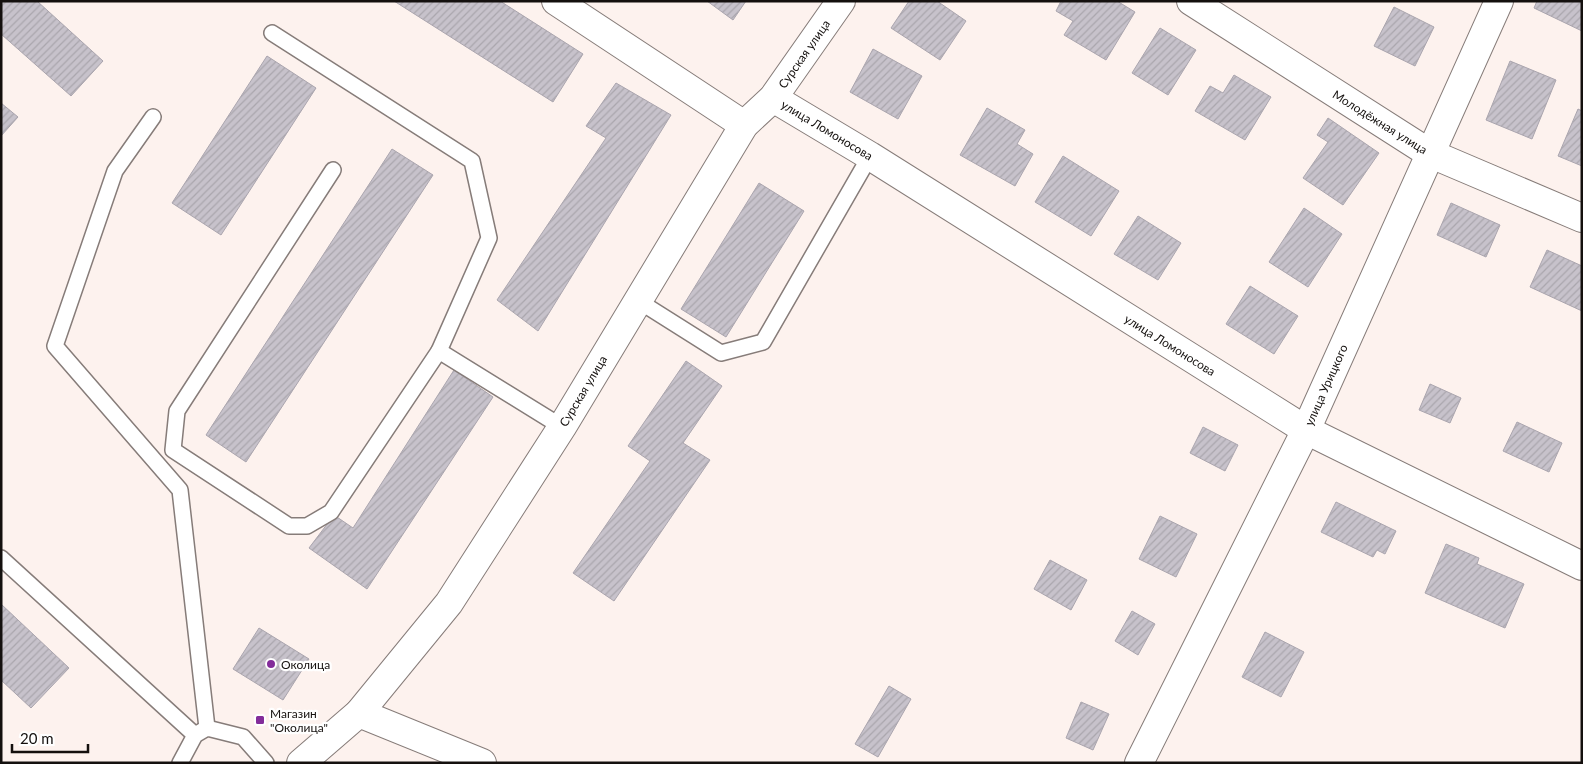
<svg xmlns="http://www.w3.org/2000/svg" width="1583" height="764" viewBox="0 0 1583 764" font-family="Lato,sans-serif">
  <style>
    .building { fill: url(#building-hatch); stroke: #aaa5ae }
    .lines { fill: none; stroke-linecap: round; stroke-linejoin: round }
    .lane-casing { stroke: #867c79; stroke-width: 18 }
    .street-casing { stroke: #867c79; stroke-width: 30 }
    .secondary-casing { stroke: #867c79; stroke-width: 30 }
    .lane { stroke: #fff; stroke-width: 15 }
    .street { stroke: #fff; stroke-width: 28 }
    .secondary { stroke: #fff; stroke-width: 28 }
    .poi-dot { fill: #832c9a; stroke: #fff; stroke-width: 2 }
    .labels { text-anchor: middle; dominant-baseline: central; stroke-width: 4.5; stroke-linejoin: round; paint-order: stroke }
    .street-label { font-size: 12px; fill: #14100e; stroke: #fff }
    .poi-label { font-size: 12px; fill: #14100e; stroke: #fff; text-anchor: start }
  </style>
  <defs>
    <pattern id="building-hatch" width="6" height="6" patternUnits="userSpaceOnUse" patternTransform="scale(1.25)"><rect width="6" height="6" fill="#c7c2cb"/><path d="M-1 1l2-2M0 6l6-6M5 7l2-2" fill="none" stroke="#aaa6ad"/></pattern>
  </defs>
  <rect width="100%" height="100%" fill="#fdf2ee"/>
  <!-- building -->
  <g class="building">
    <polygon points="1,1 37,1 103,61 71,96 1,34"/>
    <polygon points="394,1 500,1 583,54 553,102"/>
    <polygon points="707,1 746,1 733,20"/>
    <polygon points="909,1 937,1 966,21 940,60 891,28"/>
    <polygon points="1061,1 1117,1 1135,12 1106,60 1064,35 1073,21 1056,11"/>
    <polygon points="1537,1 1582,1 1582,31 1534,8"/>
    <polygon points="1394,7 1434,27 1415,66 1374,46"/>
    <polygon points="1160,28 1196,50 1168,95 1132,73"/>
    <polygon points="873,49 922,76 898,119 850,92"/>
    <polygon points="267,56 316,88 221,235 172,203"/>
    <polygon points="1510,61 1556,80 1532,139 1486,120"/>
    <polygon points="1234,75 1271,97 1245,140 1195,111 1210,86 1223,93"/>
    <polygon points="616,83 671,115 538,331 497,300 606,138 586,126"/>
    <polygon points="1,103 18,117 1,136"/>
    <polygon points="987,108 1025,130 1017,144 1033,154 1015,186 960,155"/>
    <polygon points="1578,109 1582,111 1582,166 1558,156"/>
    <polygon points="1328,118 1379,153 1343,205 1303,178 1328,142 1317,135"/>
    <polygon points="392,149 433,175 246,462 206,435"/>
    <polygon points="1063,156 1119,191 1091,236 1035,202"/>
    <polygon points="759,183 804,211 726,337 681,309"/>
    <polygon points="1451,203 1500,225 1486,257 1437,235"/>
    <polygon points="1304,208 1342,234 1308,287 1269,262"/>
    <polygon points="1138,216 1181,243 1158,280 1114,254"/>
    <polygon points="1547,250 1582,266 1582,311 1530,287"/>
    <polygon points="1250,286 1298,316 1274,354 1226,324"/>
    <polygon points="686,361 722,386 683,443 710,460 614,601 573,573 650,461 628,446"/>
    <polygon points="454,370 493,397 367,589 309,548 334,515 353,528"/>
    <polygon points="1430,384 1461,398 1450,423 1419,410"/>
    <polygon points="1517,422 1562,443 1549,472 1503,451"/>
    <polygon points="1203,427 1238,445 1225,471 1190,453"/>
    <polygon points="1336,502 1396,531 1385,554 1377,550 1373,557 1321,532"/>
    <polygon points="1160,516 1197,534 1176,577 1139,559"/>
    <polygon points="1446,544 1479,558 1477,564 1524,584 1505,628 1425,593"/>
    <polygon points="1050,560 1087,580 1071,610 1034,589"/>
    <polygon points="1,604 69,668 31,708 1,680"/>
    <polygon points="1132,611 1155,624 1138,655 1115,641"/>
    <polygon points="259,628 309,659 283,700 233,669"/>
    <polygon points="1265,632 1304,652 1281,697 1242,677"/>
    <polygon points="889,686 911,699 878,757 855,744"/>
    <polygon points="1081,702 1109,714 1093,750 1066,738"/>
  </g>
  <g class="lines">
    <defs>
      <g id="lane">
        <polyline points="272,33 472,161 489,238 439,351 562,427"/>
        <polyline points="153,117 115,171 55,346 180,490 207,728"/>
        <polyline points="333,170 177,411 173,450 289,526 307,526 331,512 439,351"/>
        <polyline points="637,300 721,353 763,342 870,156"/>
        <polyline points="1,558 195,735"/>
        <polyline points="180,763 195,735 207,728 243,737 266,763"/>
      </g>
      <g id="street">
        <polyline points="556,1 744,125"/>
        <polyline points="1191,1 1429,153 1582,218"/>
        <polyline points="773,98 870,156 1306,430 1582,566"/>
        <polyline points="359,713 449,603 562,427 744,125 773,98 841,1"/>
        <polyline points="1139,763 1306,430 1499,1"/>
      </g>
      <polyline id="secondary" points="301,763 359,713 482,763"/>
    </defs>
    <!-- lane casing -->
    <use href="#lane" class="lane-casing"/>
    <!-- street casing -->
    <use href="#street" class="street-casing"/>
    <!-- secondary casing -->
    <use href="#secondary" class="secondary-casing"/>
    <!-- lane -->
    <use href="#lane" class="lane"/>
    <!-- street -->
    <use href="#street" class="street"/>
    <!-- secondary -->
    <use href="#secondary" class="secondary"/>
  </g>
  <!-- markers -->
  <g class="poi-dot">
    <circle cx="271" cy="664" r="5"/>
    <rect x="255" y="715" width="10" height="10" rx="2.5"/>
  </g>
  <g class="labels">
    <!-- street labels -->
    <g class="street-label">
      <text transform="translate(804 54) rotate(-55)">Сурская улица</text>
      <text transform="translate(1380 122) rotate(32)">Молодёжная улица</text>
      <text transform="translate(827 130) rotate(31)">улица Ломоносова</text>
      <text transform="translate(1170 345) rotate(32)">улица Ломоносова</text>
      <text transform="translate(1326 385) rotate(-66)">улица Урицкого</text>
      <text transform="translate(583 391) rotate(-59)">Сурская улица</text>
    </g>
    <!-- poi labels -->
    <g class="poi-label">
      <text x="281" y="664">Околица</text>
      <text x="270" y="713">Магазин<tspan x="270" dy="14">"Околица"</tspan></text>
    </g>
  </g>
  <!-- border -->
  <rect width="1583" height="764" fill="none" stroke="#14100e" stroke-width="5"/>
  <!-- scale -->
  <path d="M12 744v8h76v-8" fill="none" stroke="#14100e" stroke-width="2.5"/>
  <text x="20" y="744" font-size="15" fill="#14100e" stroke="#ffffff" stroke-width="4" paint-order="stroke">20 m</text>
</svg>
